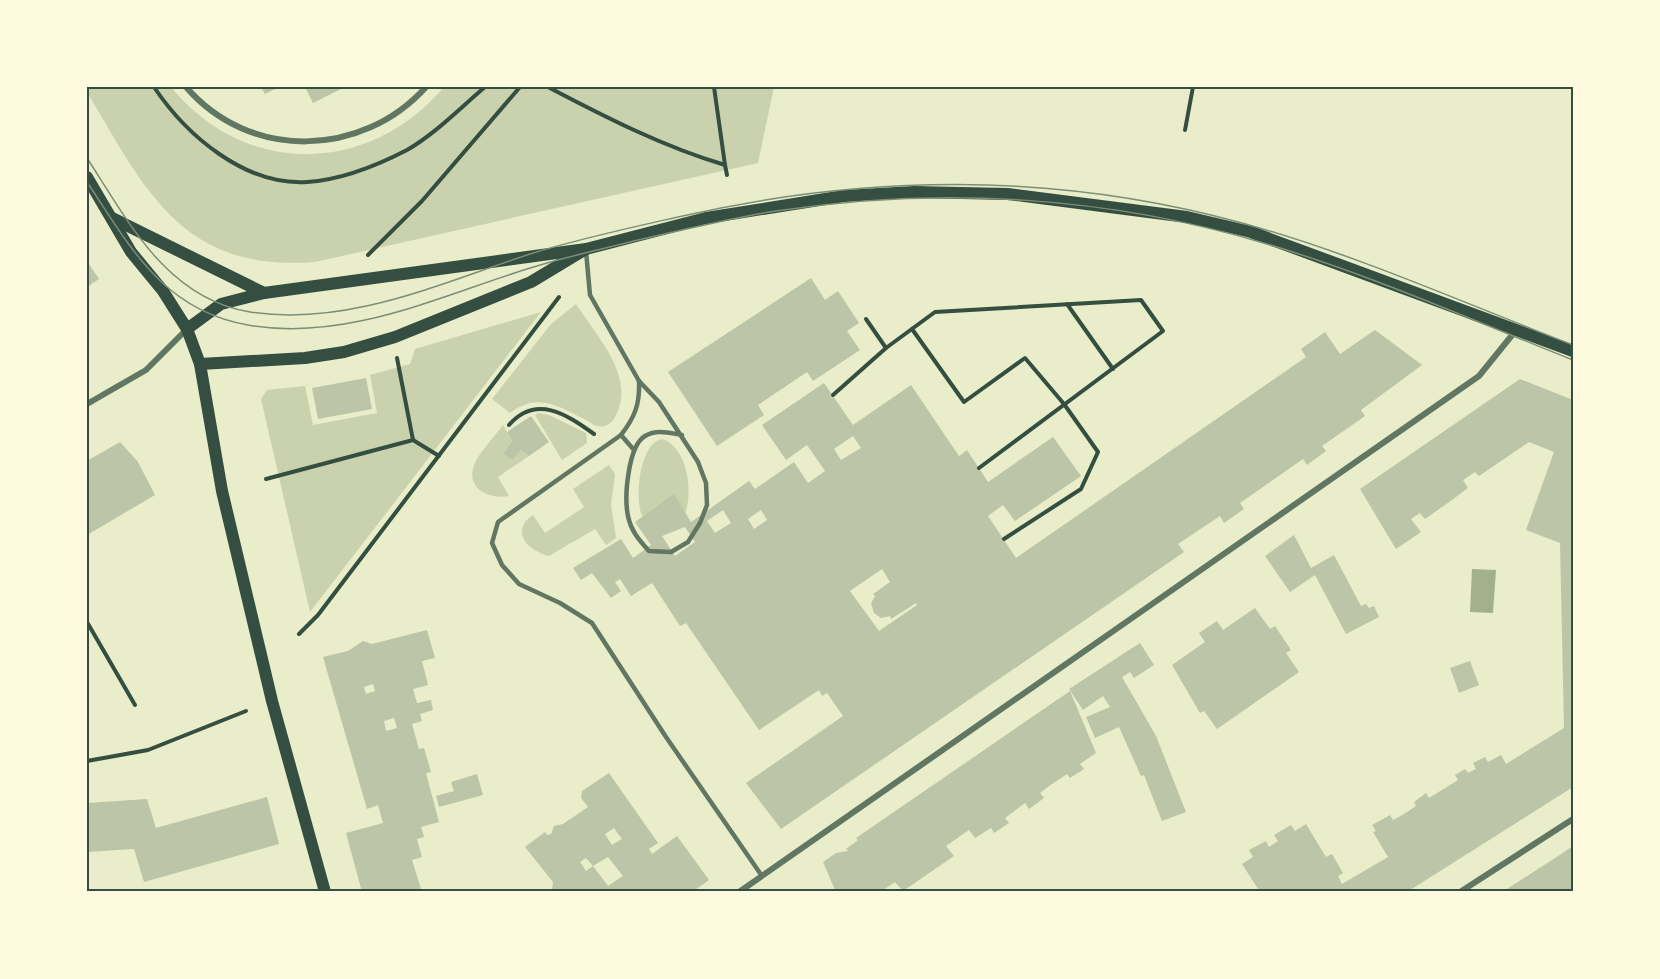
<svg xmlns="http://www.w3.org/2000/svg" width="1660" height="979" viewBox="0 0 1660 979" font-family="Poppins,sans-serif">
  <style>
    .green { fill: #cad2ad }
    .water { fill: #a3b18a }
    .building { fill: #bcc5a7; fill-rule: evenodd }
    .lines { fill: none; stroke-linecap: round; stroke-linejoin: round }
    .path { stroke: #344e41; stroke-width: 4 }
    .service { stroke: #617663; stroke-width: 4.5 }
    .minor { stroke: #617663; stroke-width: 6 }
    .secondary { stroke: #344e41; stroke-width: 12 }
    .tram { stroke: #7c8e77; stroke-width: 1.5 }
    .neatline { fill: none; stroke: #344e41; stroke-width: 2 }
  </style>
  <rect width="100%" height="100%" fill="#e9edc9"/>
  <!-- green -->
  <g class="green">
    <path d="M 87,87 L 171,87 C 246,178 369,175 444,87 L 774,87 L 758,163 L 315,262 C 182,272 146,191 87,92 Z"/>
    <path d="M 576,304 C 596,335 636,377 616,415 C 613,422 607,428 598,426 C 594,426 590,422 586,420 C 558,406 538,392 510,413 L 492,399 L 551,324 Z"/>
    <polygon points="541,312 310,612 261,399 267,390 305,386 313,425 377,413 370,375 410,364 415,349"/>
    <polygon points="539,413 549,415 586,433 587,443 562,460 535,415"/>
    <path d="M 503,425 L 512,441 L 503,454 L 513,460 L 521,450 L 529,456 L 498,477 L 509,496 C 485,500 462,485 477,459 C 484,447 495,436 503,425 Z"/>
    <path d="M 662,439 C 689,447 695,499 682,520 L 649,525 C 646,521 642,517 641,513 C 635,495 640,443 662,439 Z"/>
    <path d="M 609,465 L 615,474 L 611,505 L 616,538 L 606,545 L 595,529 L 549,556 C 528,551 509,531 533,515 L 545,533 L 584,507 L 573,489 Z"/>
  </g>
  <!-- water -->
  <polygon class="water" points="1472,569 1496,570 1493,613 1470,612"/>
  <!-- building -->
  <g class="building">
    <polygon points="261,87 279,87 265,94"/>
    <polygon points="305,87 345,87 313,103"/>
    <polygon points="87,261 99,279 87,287"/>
    <polygon points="811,278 825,300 838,291 859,323 847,331 860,350 813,381 807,372 758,405 764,415 717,446 668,372"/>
    <path d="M 1375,330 L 1422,365 L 1361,410 L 1365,416 L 1322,446 L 1326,451 L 1307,465 L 1303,459 L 1240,503 L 1244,509 L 1224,523 L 1220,516 L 1178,544 L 1184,552 L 781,829 L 746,783 L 843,716 L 827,693 L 822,696 L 819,690 L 759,730 L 686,623 L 680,626 L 652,583 L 631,596 L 620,579 L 615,582 L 621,591 L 611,598 L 592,573 L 581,580 L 573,568 L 621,539 L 633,558 L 651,545 L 635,522 L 674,494 L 691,522 L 749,481 L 755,489 L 794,462 L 808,483 L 825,471 L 807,445 L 786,460 L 762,425 L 824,383 L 853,425 L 911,385 L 959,456 L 967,450 L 988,482 L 1053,437 L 1081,476 L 1015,521 L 1003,505 L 988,516 L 1016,558 L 1306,357 L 1301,349 L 1325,332 L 1340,354 ZM 853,436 L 861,448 L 841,460 L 834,449 ZM 723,510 L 731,523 L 715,533 L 707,521 ZM 761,510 L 767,520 L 754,529 L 748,519 ZM 685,527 L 695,542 L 675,556 L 662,536 ZM 882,569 L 890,582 L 873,594 L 875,596 L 871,603 L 874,613 L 881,618 L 890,616 L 891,619 L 916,603 L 917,605 L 879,631 L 850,591 Z"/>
    <polygon points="366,378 372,409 318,419 312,388"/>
    <polygon points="1520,379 1573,400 1573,787 1407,892 1260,892 1242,864 1253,857 1249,850 1266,841 1269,847 1278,841 1274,835 1291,825 1295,831 1306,824 1326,857 1332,854 1343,873 1338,876 1342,884 1388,857 1373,832 1376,831 1372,825 1390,815 1393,820 1404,814 1416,806 1414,802 1426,793 1429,798 1458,780 1455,775 1465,769 1468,773 1476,769 1473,763 1485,757 1488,762 1501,755 1506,764 1564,728 1560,543 1526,530 1554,452 1529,442 1479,476 1475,472 1463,480 1468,488 1452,500 1425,519 1420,513 1411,519 1421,532 1396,549 1360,489"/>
    <polygon points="531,416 549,442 529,456 521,450 513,460 503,454 512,441 507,432"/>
    <polygon points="120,442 138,462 155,495 87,535 87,461"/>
    <polygon points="1294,535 1311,568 1334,555 1361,606 1366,604 1369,608 1374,606 1379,617 1346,634 1315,575 1290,592 1265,556"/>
    <polygon points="1255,608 1270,629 1275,626 1291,650 1286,653 1299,672 1217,729 1204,711 1200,713 1172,665 1205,642 1199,633 1217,621 1223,630"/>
    <path d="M 427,630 L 435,658 L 422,661 L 428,685 L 413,689 L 417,703 L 431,700 L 433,710 L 420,714 L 422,721 L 412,724 L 419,749 L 424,748 L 431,772 L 426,773 L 439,822 L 421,827 L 424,837 L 417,839 L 422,857 L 412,860 L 422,892 L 362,892 L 346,833 L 383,823 L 378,805 L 367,809 L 323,657 L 348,651 L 363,641 L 372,644 ZM 373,684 L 375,691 L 366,694 L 364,687 ZM 394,718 L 397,728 L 386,731 L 384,721 Z"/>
    <polygon points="1140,643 1154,665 1134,678 1130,672 1122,677 1156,736 1186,812 1162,821 1144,775 1141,776 1119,727 1095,738 1086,717 1110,707 1103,696 1083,710 1069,689"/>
    <polygon points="1470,661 1479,685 1459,693 1450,668"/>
    <polygon points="1070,691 1096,753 1080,764 1084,769 1070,778 1067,774 1052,784 1040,793 1044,798 1029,809 1025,803 1005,818 1009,823 994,833 991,828 975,838 969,830 946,846 954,856 903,891 895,882 880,892 830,892 835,890 823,862 836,853 848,851 846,849 858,840 856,838"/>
    <path d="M 609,773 L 658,843 L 649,849 L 652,854 L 677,836 L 709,880 L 692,892 L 552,892 L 553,882 L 525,847 L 545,832 L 547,835 L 551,834 L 554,826 L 563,824 L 588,807 L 581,798 L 582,791 ZM 614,828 L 622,839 L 612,845 L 605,834 ZM 608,857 L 623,876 L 608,886 L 593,866 L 586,871 L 580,862 L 586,858 L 593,866 Z"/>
    <polygon points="477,774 483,795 439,807 436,796 454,791 451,782"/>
    <polygon points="267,797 279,844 144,882 134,849 87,852 87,803 147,799 156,828"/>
    <polygon points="1573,846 1573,892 1502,892 1552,860"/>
  </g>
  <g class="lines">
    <!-- path -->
    <g class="path">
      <path d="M 154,87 C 186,135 245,186 307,182 C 340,180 378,165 407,150 C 435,134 460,108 485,87"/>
      <path d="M 548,87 C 605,117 664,147 725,165 L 714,87"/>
      <polyline points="1185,130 1193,87"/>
      <polyline points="725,165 727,175"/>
      <polyline points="368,255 422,201 520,87"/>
      <polyline points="1067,304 1113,369"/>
      <polyline points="912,329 964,402 1025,358 1064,404 1098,452 1081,489 1004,539"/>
      <polyline points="886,348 935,312 1141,300 1163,331 979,468"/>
      <polyline points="397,358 413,440"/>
      <polyline points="833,395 886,348 866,319"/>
      <path d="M 509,425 C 536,394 566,414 594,434"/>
      <polyline points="266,479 413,440 439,456"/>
      <polyline points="87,622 135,705"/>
      <polyline points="299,634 318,615 559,297"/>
      <polyline points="87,761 148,750 246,711"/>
    </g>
    <!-- service -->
    <g class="service">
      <path d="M 586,251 L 590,295 L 639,381 L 659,402 L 698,462 L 706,483 L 707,505 L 700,523 L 688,542 L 671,552 L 649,551 C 639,540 631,531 628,516 C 624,497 628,446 645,436 C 657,429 669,433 682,435"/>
      <path d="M 639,381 C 640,404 635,417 621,435 L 498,522 L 492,543 L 502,565 L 519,584 L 560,603 L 592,623 L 666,737 L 762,876"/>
      <polyline points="621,435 634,450"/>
    </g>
    <!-- minor -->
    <g class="minor">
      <path d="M 186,87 C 250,161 362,158 426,87"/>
      <polyline points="87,404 146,370 187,329"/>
      <polyline points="739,892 1479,376 1517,329"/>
      <polyline points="1460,892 1573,819"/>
    </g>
    <!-- secondary -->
    <g class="secondary">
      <polyline points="87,177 131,252 163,291 187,329 200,364 222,491 272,701 325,892"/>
      <polyline points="112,218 264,293"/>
      <polyline points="187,329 221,304 264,293 586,249 706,218 844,196 914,192 1008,194 1187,217 1251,232 1573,351"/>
      <polyline points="200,364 305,358 344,352 395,337 531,282 584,250"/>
    </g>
    <!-- tram -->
    <g class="tram">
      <path d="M 87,158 C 128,221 167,299 250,312 C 347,327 441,283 530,254 C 578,239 629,228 678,217 C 865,174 1056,172 1242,223 C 1355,254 1464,303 1573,345"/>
      <path d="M 87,182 C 131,248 163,310 248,325 C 344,342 438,297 527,269 C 568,256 610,247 651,237 C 693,228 734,217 776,211 C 940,186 1108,196 1267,244 C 1371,275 1472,320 1573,360"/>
    </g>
  </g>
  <!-- border -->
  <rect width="1660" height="979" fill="none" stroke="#fefae0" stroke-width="177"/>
  <rect x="88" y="88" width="1484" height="802" class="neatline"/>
</svg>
